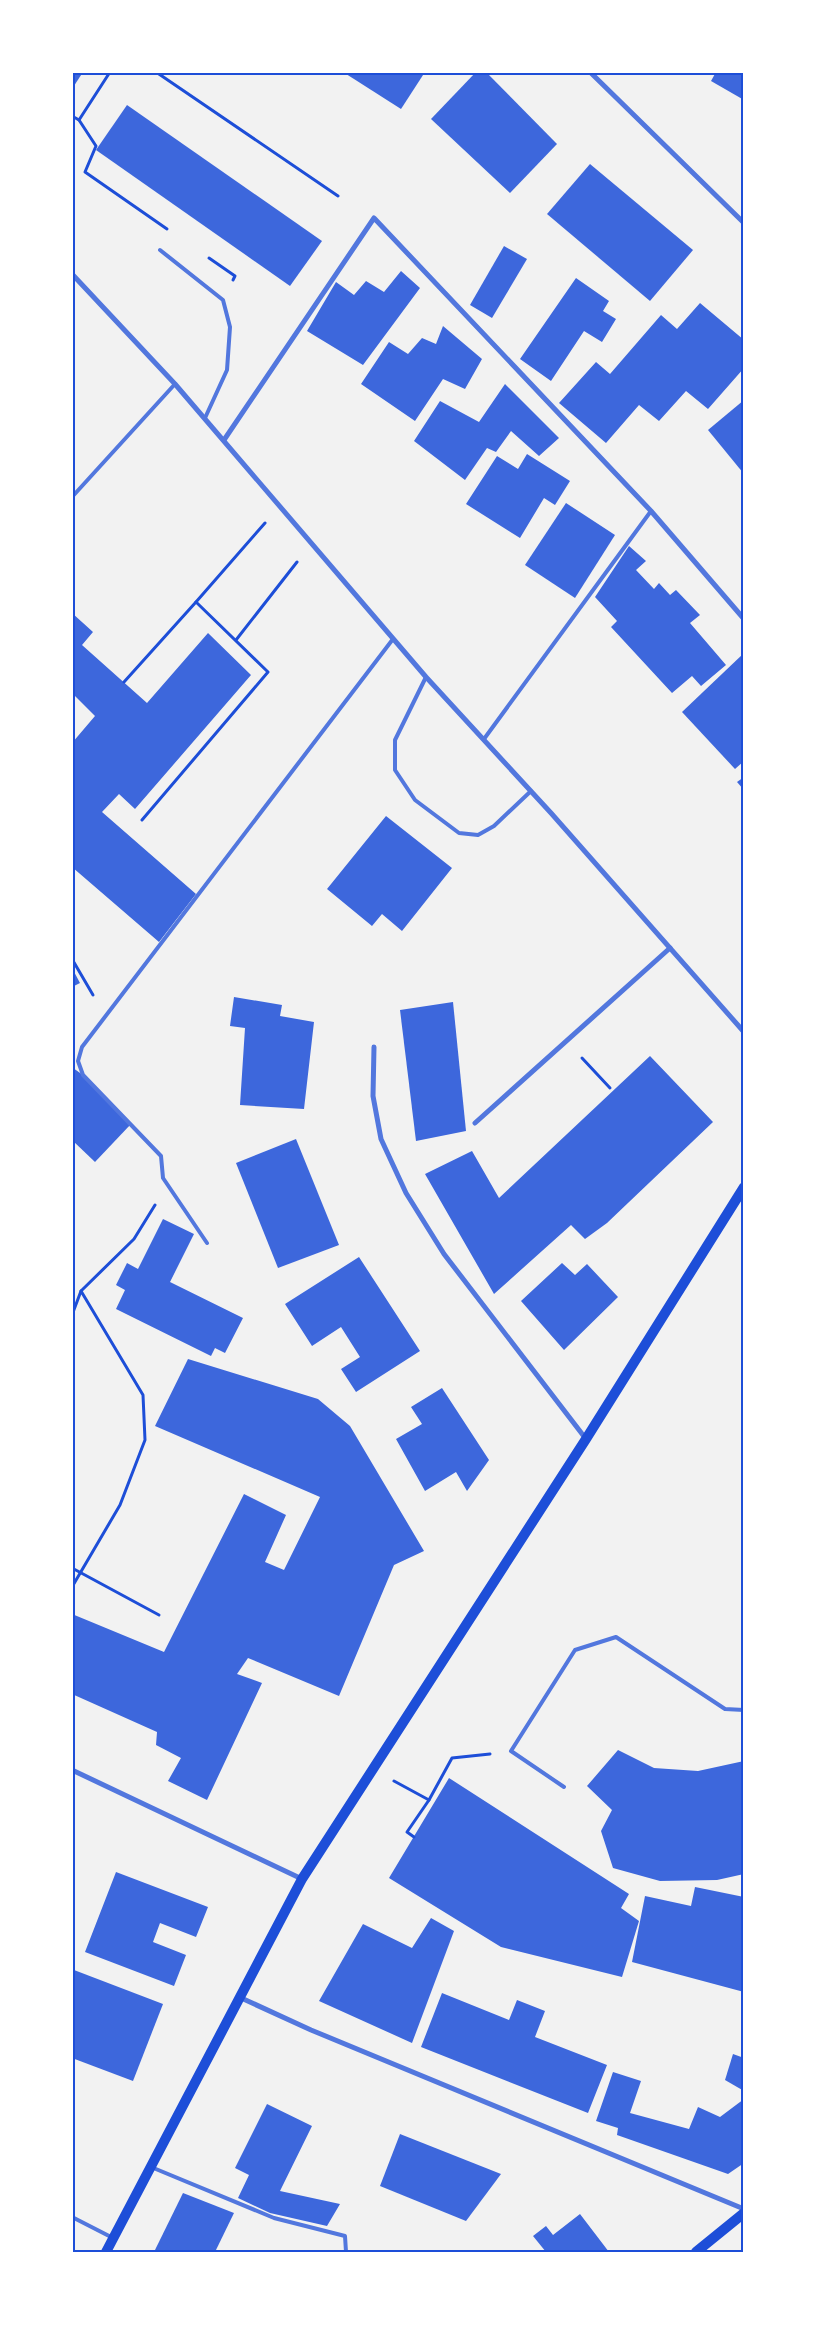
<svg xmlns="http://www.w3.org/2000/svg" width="816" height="2325" viewBox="0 0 816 2325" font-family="'Work Sans',sans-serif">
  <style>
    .building { fill: #3d67dc }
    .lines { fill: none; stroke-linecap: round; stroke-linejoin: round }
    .path { stroke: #1d4ed8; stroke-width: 3 }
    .service { stroke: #5277de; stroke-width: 4 }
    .minor { stroke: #5277de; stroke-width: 5 }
    .secondary { stroke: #1d4ed8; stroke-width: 10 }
    .neatline { fill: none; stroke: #1d4ed8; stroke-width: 2 }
  </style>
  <rect width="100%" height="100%" fill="#f2f2f2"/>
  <!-- building -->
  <g class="building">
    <polygon points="72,72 83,72 72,89"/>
    <polygon points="343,72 425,72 401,109"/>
    <polygon points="476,72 486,72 557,144 510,193 431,119"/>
    <polygon points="716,72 744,72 744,100 711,81"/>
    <polygon points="127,105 322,241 290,286 96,150"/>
    <polygon points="590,164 693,250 650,301 547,214"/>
    <polygon points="504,246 527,259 492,318 470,305"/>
    <polygon points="401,271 420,288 363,365 307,331 336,282 354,295 366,281 384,292"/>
    <polygon points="576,278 609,301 603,311 616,319 602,342 584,331 551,381 520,359"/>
    <polygon points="700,303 744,340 744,368 708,409 686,391 659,421 639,405 606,443 559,403 596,362 610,374 661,315 677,329"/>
    <polygon points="443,326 482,359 465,389 443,379 415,421 361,384 389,342 408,354 422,338 436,344"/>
    <polygon points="505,384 559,438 539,456 511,431 496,452 487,448 465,480 414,441 440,401 479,422"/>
    <polygon points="744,400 744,474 708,430"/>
    <polygon points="527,454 570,481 555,505 544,498 520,538 466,504 497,456 518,469"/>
    <polygon points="566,503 615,535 575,598 525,565"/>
    <polygon points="629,546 646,561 636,570 654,589 659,583 670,595 676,590 700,615 690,623 726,665 701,686 692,676 672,693 611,627 617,621 595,597"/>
    <polygon points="72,613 93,632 82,645 147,703 208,633 251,675 135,809 119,794 102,812 196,894 159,942 72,867 72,743 95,716 72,693"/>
    <polygon points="744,653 744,761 735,769 682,712"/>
    <polygon points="744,777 744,790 737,782"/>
    <polygon points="386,816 452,868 402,931 382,914 372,926 327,889"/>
    <polygon points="72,968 80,983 72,987"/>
    <polygon points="234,997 282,1005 280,1016 314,1022 304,1109 240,1105 245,1028 230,1026"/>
    <polygon points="453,1002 466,1131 416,1141 400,1010"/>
    <polygon points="650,1056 713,1122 607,1223 585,1239 571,1225 494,1294 425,1174 472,1151 499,1198"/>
    <polygon points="73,1068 83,1075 131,1124 95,1162 72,1140"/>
    <polygon points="296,1139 339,1245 278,1268 236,1163"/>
    <polygon points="163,1219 194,1234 170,1282 243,1318 225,1353 215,1348 211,1356 116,1309 125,1290 116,1285 127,1263 138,1269"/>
    <polygon points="359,1257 420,1351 356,1392 341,1369 360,1357 341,1327 312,1346 285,1304"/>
    <polygon points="562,1263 575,1275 587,1264 618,1297 564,1350 521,1301"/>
    <polygon points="188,1359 318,1399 350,1426 424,1551 394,1565 339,1696 248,1658 237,1674 262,1683 207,1800 168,1781 181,1758 156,1745 157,1732 72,1694 72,1614 164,1652 244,1494 286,1515 265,1562 284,1570 320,1497 155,1426"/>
    <polygon points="442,1388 489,1460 467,1491 456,1472 425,1491 396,1439 422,1424 411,1407"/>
    <polygon points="618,1750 654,1768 698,1771 744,1761 744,1874 717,1880 660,1881 613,1868 601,1831 612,1810 587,1786"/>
    <polygon points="449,1778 629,1894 621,1908 639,1921 622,1977 501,1947 389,1878"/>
    <polygon points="116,1872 208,1907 196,1937 160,1923 153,1942 186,1955 174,1986 85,1952"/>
    <polygon points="695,1887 744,1897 744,1992 632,1962 645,1896 691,1906"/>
    <polygon points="431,1918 454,1931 412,2043 319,2001 363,1924 412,1948"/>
    <polygon points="74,1970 163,2004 133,2081 72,2058"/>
    <polygon points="442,1993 509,2020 517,2000 545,2011 535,2037 607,2065 588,2113 421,2047"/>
    <polygon points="733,2054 744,2058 744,2091 725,2080"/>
    <polygon points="613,2072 641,2081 630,2113 689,2129 698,2107 720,2117 744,2099 744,2163 728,2174 617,2135 618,2128 596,2121"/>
    <polygon points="267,2104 312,2126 280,2191 340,2204 327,2226 270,2213 238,2198 249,2175 235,2168"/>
    <polygon points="400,2134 501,2174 466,2221 380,2186"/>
    <polygon points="183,2193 234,2213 215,2252 154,2252"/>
    <polygon points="580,2214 609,2252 546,2252 533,2236 546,2226 553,2235"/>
  </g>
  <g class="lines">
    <!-- path -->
    <g class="path">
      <polyline points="156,72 338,196"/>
      <polyline points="72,116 79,120 96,146 85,172 167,229"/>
      <polyline points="79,120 110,72"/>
      <polyline points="209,258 235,276 233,280"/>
      <polyline points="196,602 265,523"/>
      <polyline points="236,640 297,562"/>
      <polyline points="124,682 196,602 268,672 142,820"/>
      <polyline points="72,959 93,995"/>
      <polyline points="582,1058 610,1088"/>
      <polyline points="81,1291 134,1239 155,1205"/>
      <polyline points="72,1315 81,1291 143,1395 145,1440 120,1505 72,1587"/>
      <polyline points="72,1568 159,1615"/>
      <polyline points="394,1781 429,1800 452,1758 490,1754"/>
      <polyline points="414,1837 407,1832 429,1800"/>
    </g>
    <!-- service -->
    <g class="service">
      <polyline points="160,250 223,300 230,327 227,370 205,418"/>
      <polyline points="72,497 175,384"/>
      <polyline points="426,677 395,740 395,770 415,800 459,833 478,835 494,826 531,791"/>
      <polyline points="484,739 651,511"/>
      <polyline points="207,1243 163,1178 161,1156 83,1075 78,1061 82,1047 393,639"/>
      <polyline points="564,1787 511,1751 575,1650 616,1637 725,1709 744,1710"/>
      <polyline points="151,2167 274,2218 345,2236 346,2252"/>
      <polyline points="72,2217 113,2238"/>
    </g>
    <!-- minor -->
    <g class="minor">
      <polyline points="590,72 744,223"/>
      <polyline points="72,274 175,384 426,677 551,813 744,1032"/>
      <polyline points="224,440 374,218 651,511 744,619"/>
      <polyline points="374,1047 373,1096 381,1139 406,1193 444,1254 586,1439"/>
      <polyline points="475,1123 670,948"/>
      <polyline points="72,1770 302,1879"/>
      <polyline points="239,1997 311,2030 744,2209"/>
    </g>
    <!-- secondary -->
    <g class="secondary">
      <polyline points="106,2252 302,1879 586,1439 744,1187"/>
      <polyline points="696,2252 744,2213"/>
    </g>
  </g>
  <!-- border -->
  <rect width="816" height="2325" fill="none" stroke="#ffffff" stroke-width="148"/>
  <rect x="74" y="74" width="668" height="2177" class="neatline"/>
</svg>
